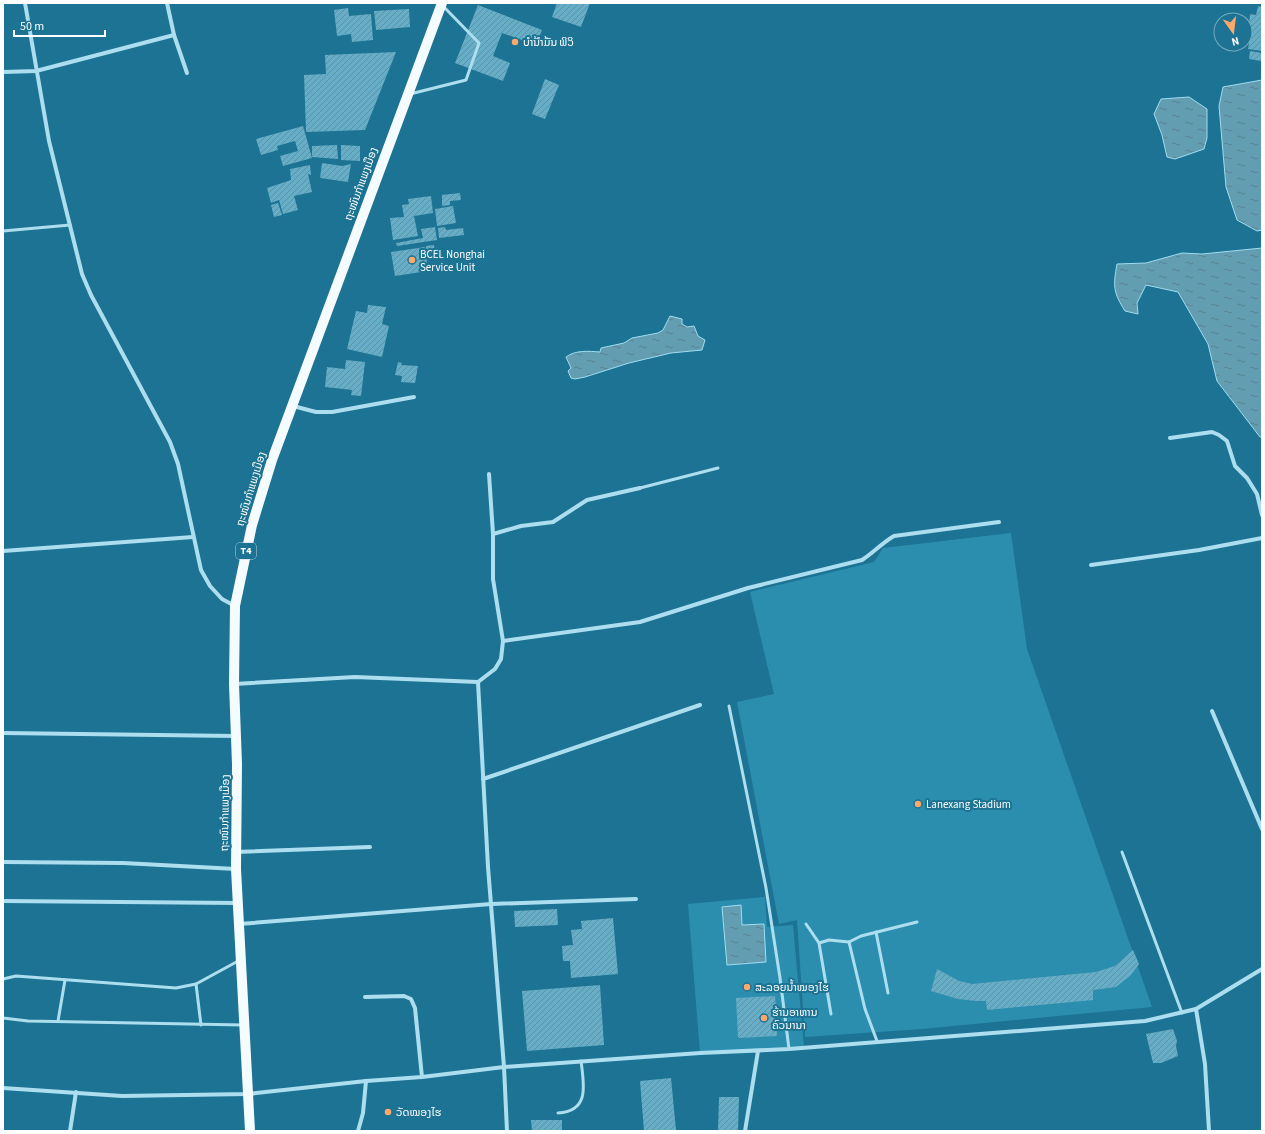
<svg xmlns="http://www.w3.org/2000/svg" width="1265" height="1134" viewBox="0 0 1265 1134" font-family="'Source Sans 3','Noto Sans Lao',sans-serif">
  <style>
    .green { fill: #2c8eaf }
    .water { fill: url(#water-ripples); stroke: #a0ddf1 }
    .building { fill: url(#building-hatch) }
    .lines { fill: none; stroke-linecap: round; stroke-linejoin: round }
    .service { stroke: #addeef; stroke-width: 3 }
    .minor { stroke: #addeef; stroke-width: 4 }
    .primary { stroke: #f5fcff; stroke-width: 10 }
    .poi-dot { fill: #ffa86b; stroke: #1c7393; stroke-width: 1.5 }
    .labels { text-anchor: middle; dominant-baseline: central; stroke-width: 4; stroke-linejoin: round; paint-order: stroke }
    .shield { fill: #1c7393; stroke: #bbd5df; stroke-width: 1 }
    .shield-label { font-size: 10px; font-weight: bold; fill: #fff }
    .poi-label { font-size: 11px; fill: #fff; stroke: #1c7393; text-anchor: start }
    .street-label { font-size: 11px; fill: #fff; stroke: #1c7393 }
  </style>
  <defs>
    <pattern id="water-ripples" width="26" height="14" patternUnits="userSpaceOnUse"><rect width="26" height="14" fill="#639db1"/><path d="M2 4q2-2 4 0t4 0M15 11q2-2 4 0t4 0" fill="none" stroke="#5b818e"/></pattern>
    <pattern id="building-hatch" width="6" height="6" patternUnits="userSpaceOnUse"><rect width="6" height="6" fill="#66aec7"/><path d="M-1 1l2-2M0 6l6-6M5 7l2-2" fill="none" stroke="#5e91a2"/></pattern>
  </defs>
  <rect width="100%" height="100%" fill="#1c7393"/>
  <!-- green -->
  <g class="green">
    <polygon points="1011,533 1027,649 1152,1007 922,1029 805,1037 797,920 779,924 737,702 774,694 750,592 874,562 883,548"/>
    <polygon points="765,897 767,927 793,925 804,1047 700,1053 688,904"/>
  </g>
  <!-- water -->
  <g class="water">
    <polygon points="1262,80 1262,230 1257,231 1237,220 1226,187 1219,106 1223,87"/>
    <polygon points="1189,97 1207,109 1207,138 1204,149 1175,159 1167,157 1162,135 1154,114 1161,99"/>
    <path d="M 1262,248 L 1262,437 L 1260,437 L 1217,381 L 1208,344 L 1178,292 L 1146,285 L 1137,303 L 1138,314 L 1125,311 C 1113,292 1113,286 1117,264 L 1146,263 L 1182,253 L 1202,254 Z"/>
    <path d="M 670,316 L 682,319 L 682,324 L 687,327 L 694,326 L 698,336 L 705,340 L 702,350 L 671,353 L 629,363 L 585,377 L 575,379 L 571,378 L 568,371 L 571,368 L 566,357 C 575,350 589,351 600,352 L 601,348 L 624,343 L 632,338 L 658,333 L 663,330 Z"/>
    <polygon points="741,905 742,925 764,924 766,962 727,965 722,907"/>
  </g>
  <!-- building -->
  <g class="building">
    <polygon points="557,3 590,3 581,27 552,17"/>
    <polygon points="478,5 542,30 536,45 502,33 493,56 510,63 503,81 455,63"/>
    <polygon points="1258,6 1262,7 1262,51 1248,49 1252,25 1249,25 1250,14 1256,15"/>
    <polygon points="348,8 349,16 371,14 373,40 352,42 351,34 337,36 334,10"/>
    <polygon points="409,9 410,27 376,30 374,11"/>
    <polygon points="1250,51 1262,53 1261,61 1249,59"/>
    <polygon points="396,52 365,130 306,132 304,75 326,74 325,55"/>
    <polygon points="545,79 559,85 545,119 532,114"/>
    <polygon points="303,126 312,158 283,166 280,156 298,151 295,141 277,146 278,150 261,155 256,139"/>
    <polygon points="337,145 338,159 312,157 312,146"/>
    <polygon points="341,145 360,146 360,161 341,160"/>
    <polygon points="322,163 342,166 351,164 348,182 320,178"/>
    <polygon points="310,165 311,175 308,174 312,192 294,196 298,210 283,214 279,200 271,203 267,188 291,180 290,169"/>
    <polygon points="460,193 461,200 450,201 450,205 442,206 442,195"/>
    <polygon points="431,196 433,213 414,216 418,236 393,240 390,218 404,217 402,205 409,204 408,199"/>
    <polygon points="278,203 282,215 274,217 271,205"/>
    <polygon points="453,206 456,223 437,226 435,209"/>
    <polygon points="435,227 437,240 397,246 396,243 423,238 421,229"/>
    <polygon points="445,227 446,230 463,228 464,235 439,238 438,228"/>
    <polygon points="434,245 435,253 427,254 426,246"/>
    <polygon points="425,247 428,271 395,276 391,252"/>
    <polygon points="368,305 386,307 382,324 389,326 382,357 347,349 356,311 367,313"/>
    <polygon points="346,360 365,362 361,396 351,395 352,390 325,387 327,367 345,369"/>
    <polygon points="398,362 402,363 401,365 418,366 415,383 401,382 402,376 395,375"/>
    <polygon points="557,909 558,925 515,927 514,911"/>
    <polygon points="613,918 618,974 571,978 570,961 563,961 562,946 573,945 571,930 582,929 581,921"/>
    <polygon points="1133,950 1139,964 1131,975 1116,987 1093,990 1093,1000 987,1010 986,1001 976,1001 958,999 931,991 937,969 959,981 972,984 1096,972 1115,966"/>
    <polygon points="600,985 604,1045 527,1051 522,991"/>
    <polygon points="775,996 777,1036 738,1038 736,998"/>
    <polygon points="1173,1029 1177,1041 1176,1046 1178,1056 1161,1063 1153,1063 1146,1034"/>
    <polygon points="671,1078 676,1130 644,1131 640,1081"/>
    <polygon points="719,1097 739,1097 738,1131 718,1131"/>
    <polygon points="531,1120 562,1120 562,1131 532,1131"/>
  </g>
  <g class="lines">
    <!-- service -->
    <g class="service">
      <polyline points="410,94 466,80 479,43 443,6"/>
      <polyline points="3,231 70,225"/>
      <polyline points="640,488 718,468"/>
      <polyline points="729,706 766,888 780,978 789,1049"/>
      <polyline points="1122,852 1182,1013"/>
      <polyline points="806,924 819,943 831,1014"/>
      <polyline points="876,932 888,993"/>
      <polyline points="849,942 865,1009 877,1041"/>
      <polyline points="819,943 829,940 849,942 861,936 917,922"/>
      <polyline points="3,979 16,976 176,988 196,984 240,960"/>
      <polyline points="196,984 201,1025"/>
      <polyline points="3,1018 28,1021 243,1025"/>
      <polyline points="58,1021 65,980"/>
      <path d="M 558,1113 C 590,1111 584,1085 581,1061"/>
    </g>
    <!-- minor -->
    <g class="minor">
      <polyline points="25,3 49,141 82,274 91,295 170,442 178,464 201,570 210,586 222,599 235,606"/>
      <polyline points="167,3 174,35 187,73"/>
      <polyline points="3,72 36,71 174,35"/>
      <polyline points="293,406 316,412 332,412 414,397"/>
      <polyline points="1170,438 1212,432 1219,435 1227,441 1235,466 1247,478 1257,494 1262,515"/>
      <polyline points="493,534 521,526 553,522 587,500 640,488"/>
      <polyline points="3,551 193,537"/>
      <polyline points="1091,565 1199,550 1262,538"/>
      <path d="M 503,641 L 640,622 L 748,588 L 862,560 C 873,553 882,543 894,536 L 999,522"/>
      <polyline points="478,682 488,867 504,1067 507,1131"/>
      <polyline points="234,684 355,677 478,682 495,669 501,659 503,641 493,579 493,534 489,474"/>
      <polyline points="1212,711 1262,829"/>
      <polyline points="3,733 235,736"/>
      <polyline points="483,779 700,705"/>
      <polyline points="236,852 370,847"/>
      <polyline points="3,862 123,863 236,869"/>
      <polyline points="3,901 238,903"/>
      <polyline points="239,924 491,904 636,899"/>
      <polyline points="365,997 404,996 411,999 415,1008 422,1077"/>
      <polyline points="1196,1009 1205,1064 1209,1131"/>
      <polyline points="3,1088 122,1096 248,1094 366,1081 422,1077 504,1067 700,1053 789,1049 1145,1021 1196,1009 1262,969"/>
      <polyline points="70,1131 76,1092"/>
      <polyline points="358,1131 363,1113 366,1081"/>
      <polyline points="745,1131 758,1051"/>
    </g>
    <!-- primary -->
    <polyline class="primary" points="250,1131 236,869 237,764 234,684 235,606 252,525 272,460 442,3"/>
  </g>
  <!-- markers -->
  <g class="poi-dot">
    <circle cx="515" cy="42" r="4"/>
    <circle cx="412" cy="260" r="4"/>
    <circle cx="918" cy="804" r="4"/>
    <circle cx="747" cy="987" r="4"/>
    <circle cx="764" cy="1018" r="4"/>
    <circle cx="388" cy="1112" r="4"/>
  </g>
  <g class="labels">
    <!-- shield labels -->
    <rect class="shield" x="236" y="543" width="20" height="16" rx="3"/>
    <g class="shield-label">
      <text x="246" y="551">T4</text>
    </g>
    <!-- poi labels -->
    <g class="poi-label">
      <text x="523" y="42">ບຳ້ນຳ້ມັນ ພິວິ</text>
      <text x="420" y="254">BCEL Nonghai<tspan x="420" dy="13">Service Unit</tspan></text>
      <text x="926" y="804">Lanexang Stadium</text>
      <text x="755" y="987">ສະລອຍນ້ຳໝອງໄຮ</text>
      <text x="772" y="1012">ຮ້ານອາຫານ<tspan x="772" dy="13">ຄົວນານາ</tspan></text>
      <text x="396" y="1112">ວັດໝອງໄຮ</text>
    </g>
    <!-- street labels -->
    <g class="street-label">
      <text transform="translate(361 184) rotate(-70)">ຖະໜົນກຳແພງເມືອງ</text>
      <text transform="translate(251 489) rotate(-73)">ຖະໜົນກຳແພງເມືອງ</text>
      <text transform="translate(225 813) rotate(-89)">ຖະໜົນກຳແພງເມືອງ</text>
    </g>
  </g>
  <!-- border -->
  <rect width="1265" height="1134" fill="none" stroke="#ffffff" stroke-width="8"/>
  <!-- north arrow -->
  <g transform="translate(1233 32) rotate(166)"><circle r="19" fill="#1c7393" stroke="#77abbe"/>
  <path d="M0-3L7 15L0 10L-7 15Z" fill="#ffa86b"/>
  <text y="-6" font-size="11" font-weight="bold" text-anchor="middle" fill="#ffffff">N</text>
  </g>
  <!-- scale -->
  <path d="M14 30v6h91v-6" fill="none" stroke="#ffffff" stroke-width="2"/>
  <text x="20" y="30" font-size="12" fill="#ffffff" stroke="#1c7393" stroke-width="3" paint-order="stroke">50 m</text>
</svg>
